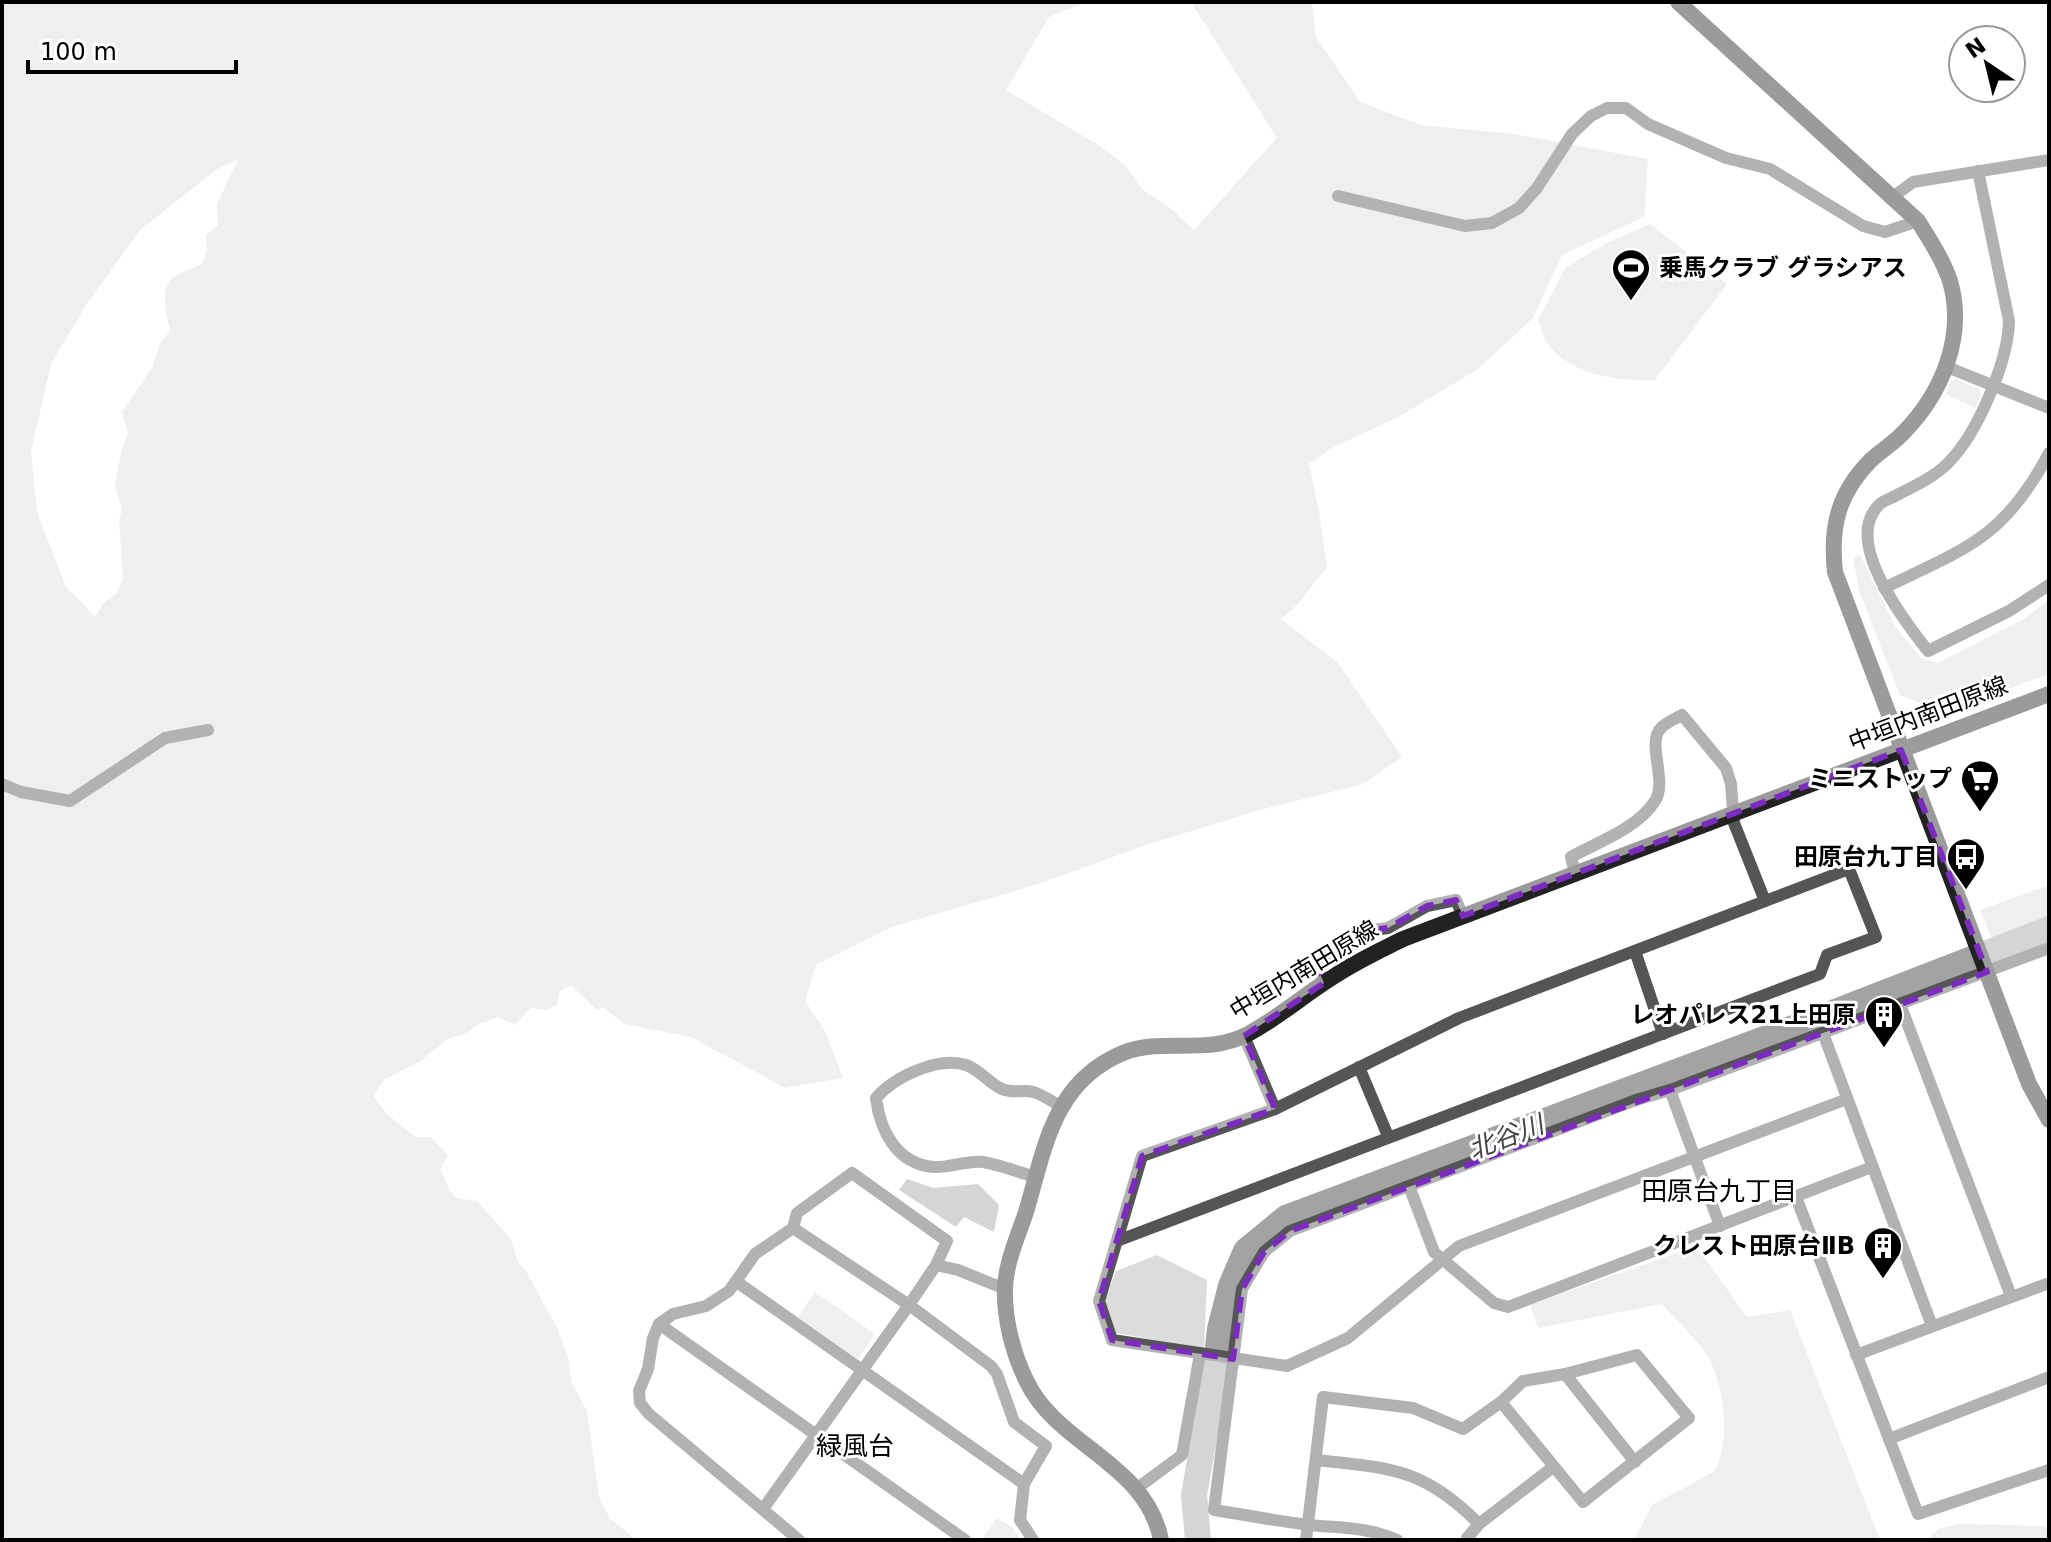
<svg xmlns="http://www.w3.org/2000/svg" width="2051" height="1542" viewBox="0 0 2051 1542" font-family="'DejaVu Sans','Noto Sans JP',sans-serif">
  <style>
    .green { fill: #dcdcdc; fill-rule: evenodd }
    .water { fill: #a3a3a3 }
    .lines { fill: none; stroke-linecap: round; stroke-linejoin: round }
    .river { stroke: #a3a3a3; stroke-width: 26 }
    .street { stroke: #555; stroke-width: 12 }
    .secondary { stroke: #222; stroke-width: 16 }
    .marked { fill: none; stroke: #7b2cbf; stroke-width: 6; stroke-dasharray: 16 10; stroke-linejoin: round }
    .labels { text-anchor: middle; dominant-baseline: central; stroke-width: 6; stroke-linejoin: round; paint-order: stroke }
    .poi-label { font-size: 24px; font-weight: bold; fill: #000; stroke: #fff; text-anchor: end }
    .street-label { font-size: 24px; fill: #000; stroke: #fff }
    .water-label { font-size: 26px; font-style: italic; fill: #444; stroke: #fff }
    .neighbourhood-label { font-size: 26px; fill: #000; stroke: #fff }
  </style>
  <rect width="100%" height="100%" fill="#fff"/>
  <!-- green -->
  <g class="green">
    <path d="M 2,2 L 1087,2 L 1049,17 L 1006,90 L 1100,146 L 1127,167 L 1142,189 L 1173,210 L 1194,230 L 1277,138 L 1191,2 L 1312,2 L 1316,37 L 1360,102 L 1421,125 L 1514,134 L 1648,159 L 1644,217 L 1562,255 L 1533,318 L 1478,369 L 1400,416 L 1334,447 L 1309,464 L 1319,511 L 1327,567 L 1297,605 L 1281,619 L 1338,663 L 1402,757 L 1363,784 L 1263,809 L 1149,844 L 1038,884 L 892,927 L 816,965 L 805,1001 L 825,1031 L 843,1078 L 785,1088 L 691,1037 L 624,1024 L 603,1007 L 597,1010 L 571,985 L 560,991 L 557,1004 L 548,1010 L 531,1008 L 515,1025 L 498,1017 L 479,1024 L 466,1034 L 449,1038 L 422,1060 L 384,1080 L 373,1096 L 386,1113 L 415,1137 L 430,1137 L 448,1155 L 440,1169 L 450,1191 L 457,1198 L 477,1201 L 511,1239 L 517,1260 L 527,1273 L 558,1330 L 568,1357 L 572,1383 L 587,1411 L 599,1497 L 610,1519 L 637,1540 L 2,1540 ZM 238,159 L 217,204 L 218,225 L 206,235 L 207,249 L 202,264 C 194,268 185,271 177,275 C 157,286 167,314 170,331 L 160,343 L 153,366 L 122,412 L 128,433 L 121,452 L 115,486 L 122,509 L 119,521 L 123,578 L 118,591 L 102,605 L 95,617 L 66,587 L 37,512 L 31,451 L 51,364 L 88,302 L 141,229 L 216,170 Z"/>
    <path d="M 1650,224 L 1727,284 L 1654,381 C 1617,380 1572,376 1548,344 C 1543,338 1541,328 1538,320 L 1566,267 L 1605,244 Z"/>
    <polygon points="1956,379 1979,389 1981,395 1975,408 1946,394 1951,381"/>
    <polygon points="1860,555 1895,626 1921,658 1938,663 2022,620 2049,600 2049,674 1944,712 1900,695 1859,591 1853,558"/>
    <polygon points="2049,885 2049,922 1993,942 1980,910"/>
    <path d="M 1696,1246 L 1747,1317 L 1790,1310 L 1880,1540 L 1631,1540 L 1636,1536 L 1652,1505 L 1713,1472 C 1732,1447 1724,1383 1708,1357 C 1696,1338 1677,1321 1662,1304 L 1538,1328 L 1530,1305 Z"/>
    <polygon points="1157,1255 1207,1280 1204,1349 1116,1333 1105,1300 1116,1271"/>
    <polygon points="815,1292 875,1334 858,1359 798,1317"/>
    <polygon points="997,1518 1012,1527 1021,1540 981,1540"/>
    <polygon points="1960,1524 2049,1526 2049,1540 1926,1540 1940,1528"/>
  </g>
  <!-- water -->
  <polygon class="water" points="907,1179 933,1188 978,1184 999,1205 994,1232 964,1217 956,1227 899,1190"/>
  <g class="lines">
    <!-- river -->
    <polyline class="river" points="1198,1540 1194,1495 1215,1375 1220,1329 1231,1286 1246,1251 1286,1218 1807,1023 2049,929"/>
    <!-- street -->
    <g class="street">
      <path d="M 1978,171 L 2009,321 C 2008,362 1977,435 1947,464 C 1933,478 1912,487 1895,496 C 1890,499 1882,501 1879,505 C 1842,541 1905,622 1928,651 L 2009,611 L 2049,585"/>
      <polyline points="1338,196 1465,226 1492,223 1519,208 1537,188 1572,134 1591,116 1607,108 1626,108 1648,124 1726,158 1770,169 1863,226 1885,232 1918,221"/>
      <polyline points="1893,197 1913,182 2049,160"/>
      <polyline points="1947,367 2049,408"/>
      <path d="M 1884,588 C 1967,548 2004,538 2049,453"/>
      <polyline points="2,784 21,792 70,801 165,738 208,730"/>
      <path d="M 1575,873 L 1571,857 C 1598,842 1638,828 1655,801 C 1668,781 1646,743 1661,728 C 1666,722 1675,719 1682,715 L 1726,768 L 1731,784 L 1734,823 L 1765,901"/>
      <polyline points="1635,951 1663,1034"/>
      <polyline points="1324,982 1317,967 1342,939 1352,933 1388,928 1427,906 1456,900 1463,916"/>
      <polyline points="1900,1004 2011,1296"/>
      <polyline points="1823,1033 1932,1326"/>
      <polyline points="1244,1036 1275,1109"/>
      <polyline points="1359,1067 1388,1136"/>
      <polyline points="1670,1090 1720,1226"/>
      <path d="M 1036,1177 C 1021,1173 997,1164 983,1162 C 967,1160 950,1168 934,1167 C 896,1164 880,1130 876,1098 C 894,1077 938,1056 966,1065 C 980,1070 989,1083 1002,1089 C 1013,1094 1023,1089 1033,1092 C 1042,1094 1052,1102 1061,1106"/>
      <polyline points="1409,1186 1434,1252 1494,1303 1508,1307 1872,1167"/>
      <polyline points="1796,1197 1918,1514 2049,1470"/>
      <polyline points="793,1228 909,1305 991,1366 997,1374 1014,1422 1046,1446 1024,1484"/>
      <polyline points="1117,1241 1820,974 1827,955 1876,937 1849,869 1459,1018 1275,1109 1142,1156 1099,1301 1112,1340 1287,1366 1348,1338 1459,1246 1847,1099"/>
      <polyline points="936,1265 958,1270 1005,1289"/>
      <polyline points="737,1282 1024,1484 1020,1520 1033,1540"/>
      <polyline points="659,1324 965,1540"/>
      <polyline points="1856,1355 2049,1283"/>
      <polyline points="1565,1374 1635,1462"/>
      <polyline points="1889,1439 2049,1377"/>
      <path d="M 1316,1460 C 1390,1468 1424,1468 1479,1524"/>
      <polyline points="1136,1489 1182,1455 1200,1354"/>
      <polyline points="763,1509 909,1305 936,1265 947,1241 852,1173 797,1213 793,1228 755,1254 729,1291 706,1306 673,1314 659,1324 653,1338 648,1369 639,1391 640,1403 649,1414 799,1540"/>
      <polyline points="1306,1540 1323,1397 1413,1408 1463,1429 1501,1402 1523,1381 1565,1374 1637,1355 1689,1418 1583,1502 1501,1402"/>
      <path d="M 1397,1540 C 1369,1527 1339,1528 1309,1525 C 1277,1521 1246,1515 1214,1510 L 1242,1289 L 1264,1252 L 1290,1231 L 1636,1100 L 1670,1090 L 2049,948"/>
      <polyline points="1468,1540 1467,1538 1479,1524 1553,1467"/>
    </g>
    <!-- secondary -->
    <g class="secondary">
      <path d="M 1678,2 L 1918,221 C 1930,240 1943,260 1950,281 C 1966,336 1942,393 1904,432 C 1894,443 1882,450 1871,460 C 1838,493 1830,527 1835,572 L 2029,1084 L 2049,1120"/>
      <path d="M 1161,1540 C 1146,1463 1058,1446 1027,1382 C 1013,1354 1004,1319 1005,1288 C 1006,1262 1018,1236 1026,1212 C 1045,1148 1053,1082 1123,1053 C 1163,1037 1206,1056 1248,1034 C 1278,1018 1304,995 1333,977 C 1355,962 1379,951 1403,939 L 2049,694"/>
    </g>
  </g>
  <!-- marked area -->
  <path d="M0 0H2051V1542H0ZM 1901,750 L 1987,972 L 1290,1231 L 1264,1252 L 1242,1289 L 1233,1359 L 1112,1340 L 1099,1301 L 1142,1156 L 1275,1109 L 1244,1036 L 1324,983 L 1317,967 L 1352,933 L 1388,928 L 1427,906 L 1456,900 L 1463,916 Z" fill="#fff" fill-opacity=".55" fill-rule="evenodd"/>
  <path class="marked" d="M 1901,750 L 1987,972 L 1290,1231 L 1264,1252 L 1242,1289 L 1233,1359 L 1112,1340 L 1099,1301 L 1142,1156 L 1275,1109 L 1244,1036 L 1324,983 L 1317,967 L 1352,933 L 1388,928 L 1427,906 L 1456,900 L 1463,916 Z"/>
  <!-- icons -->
  <defs>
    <symbol id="stadium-pin" viewBox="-11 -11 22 30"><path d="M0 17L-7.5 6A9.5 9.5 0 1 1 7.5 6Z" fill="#000" stroke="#fff"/><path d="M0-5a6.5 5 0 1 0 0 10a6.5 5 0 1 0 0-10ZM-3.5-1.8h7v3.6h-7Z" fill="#fff"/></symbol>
    <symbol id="supermarket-pin" viewBox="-11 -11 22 30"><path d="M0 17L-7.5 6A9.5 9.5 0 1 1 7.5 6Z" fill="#000" stroke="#fff"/><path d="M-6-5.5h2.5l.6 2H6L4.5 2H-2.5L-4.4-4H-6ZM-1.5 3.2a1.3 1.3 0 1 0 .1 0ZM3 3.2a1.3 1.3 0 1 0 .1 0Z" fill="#fff"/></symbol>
    <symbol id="bus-pin" viewBox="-11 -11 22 30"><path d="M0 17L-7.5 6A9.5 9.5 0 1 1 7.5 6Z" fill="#000" stroke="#fff"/><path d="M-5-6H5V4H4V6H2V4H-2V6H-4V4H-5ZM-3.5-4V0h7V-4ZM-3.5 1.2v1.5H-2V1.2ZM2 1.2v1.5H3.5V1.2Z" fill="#fff"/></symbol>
    <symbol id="building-pin" viewBox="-11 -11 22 30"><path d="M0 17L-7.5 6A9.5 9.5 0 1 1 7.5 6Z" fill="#000" stroke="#fff"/><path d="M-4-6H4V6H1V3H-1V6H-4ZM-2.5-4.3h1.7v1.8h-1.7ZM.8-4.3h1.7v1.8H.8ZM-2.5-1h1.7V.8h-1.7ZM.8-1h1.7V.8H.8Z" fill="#fff"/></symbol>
  </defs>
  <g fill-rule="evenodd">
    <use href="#stadium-pin" x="1609" y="246" width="44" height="60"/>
    <use href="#supermarket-pin" x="1958" y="757" width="44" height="60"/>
    <use href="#bus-pin" x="1944" y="835" width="44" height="60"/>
    <use href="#building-pin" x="1862" y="993" width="44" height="60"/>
    <use href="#building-pin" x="1861" y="1224" width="44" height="60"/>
  </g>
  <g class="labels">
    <!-- poi labels -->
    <g class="poi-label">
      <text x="1659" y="268" text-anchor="start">乗馬クラブ グラシアス</text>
      <text x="1952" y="779">ミニストップ</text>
      <text x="1938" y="857">田原台九丁目</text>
      <text x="1856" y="1015">レオパレス21上田原</text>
      <text x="1855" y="1246">クレスト田原台ⅡB</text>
    </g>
    <!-- street labels -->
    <g class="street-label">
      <text transform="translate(1928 714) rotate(-21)">中垣内南田原線</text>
      <text transform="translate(1304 970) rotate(-31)">中垣内南田原線</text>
    </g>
    <!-- water labels -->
    <g class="water-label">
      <text transform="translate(1506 1137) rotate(-21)">北谷川</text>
    </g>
    <!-- neighbourhood labels -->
    <g class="neighbourhood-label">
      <text x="1719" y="1191">田原台九丁目</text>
      <text x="855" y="1446">緑風台</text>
    </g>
  </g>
  <!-- border -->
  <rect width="2051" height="1542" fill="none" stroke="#000000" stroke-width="8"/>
  <!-- north arrow -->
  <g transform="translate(1987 64) rotate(325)"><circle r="38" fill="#ffffff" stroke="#999999" stroke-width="2"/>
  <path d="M0-6L14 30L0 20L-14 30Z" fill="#000000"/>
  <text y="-12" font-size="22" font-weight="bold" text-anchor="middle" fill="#000000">N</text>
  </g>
  <!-- scale -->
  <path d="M28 60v12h208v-12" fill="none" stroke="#000000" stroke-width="4"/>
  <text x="40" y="60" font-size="24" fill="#000000" stroke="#ffffff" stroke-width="6" paint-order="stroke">100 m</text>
</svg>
